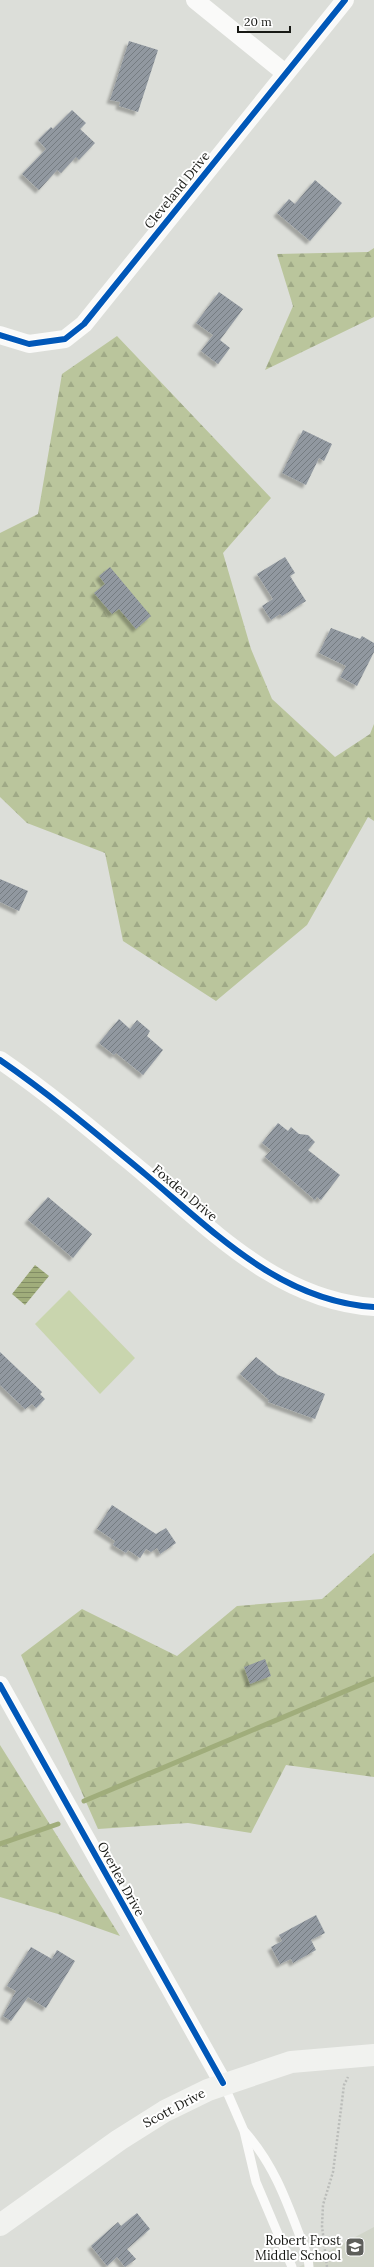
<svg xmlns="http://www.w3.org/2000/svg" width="374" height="2267" viewBox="0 0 374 2267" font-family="Lora,serif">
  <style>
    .built { fill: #d1d5c9 }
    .forest { fill: url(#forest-firs) }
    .garden { fill: #c9d5ae }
    .water { fill: url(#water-rules) }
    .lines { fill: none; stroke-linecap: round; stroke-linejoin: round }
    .stream { stroke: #a0ad7b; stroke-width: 5 }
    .building { fill: url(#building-hatch); filter: url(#shadow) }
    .path { stroke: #bbbdba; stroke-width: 2.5; stroke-dasharray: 2 2; stroke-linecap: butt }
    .lane { stroke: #fafaf9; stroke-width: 9 }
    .street { stroke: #fafaf9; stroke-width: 18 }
    .secondary { stroke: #f1f2ef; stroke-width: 22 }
    .cycleway-casing { stroke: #fff; stroke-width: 8 }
    .cycleway { stroke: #0057b8; stroke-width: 6 }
    .labels { text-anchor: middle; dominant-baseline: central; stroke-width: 4; stroke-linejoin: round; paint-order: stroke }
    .street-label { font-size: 13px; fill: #181915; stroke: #fff }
    .poi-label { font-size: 13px; fill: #181915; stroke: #fff; text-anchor: end }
  </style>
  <defs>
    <pattern id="forest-firs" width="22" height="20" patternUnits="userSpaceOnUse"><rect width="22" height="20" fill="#bac59c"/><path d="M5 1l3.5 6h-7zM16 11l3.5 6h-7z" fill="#9fa986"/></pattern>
    <pattern id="water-rules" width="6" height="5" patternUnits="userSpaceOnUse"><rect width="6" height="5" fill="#a0ad7b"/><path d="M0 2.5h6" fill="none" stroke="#818c64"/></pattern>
    <pattern id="building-hatch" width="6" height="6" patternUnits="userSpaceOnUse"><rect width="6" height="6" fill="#9198a0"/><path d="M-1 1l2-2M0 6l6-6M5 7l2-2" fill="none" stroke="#757b81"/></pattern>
    <filter id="shadow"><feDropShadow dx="-3.5" dy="3.5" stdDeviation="1" flood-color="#0004"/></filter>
  </defs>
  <rect width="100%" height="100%" fill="#dcded9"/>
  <!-- built -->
  <polygon class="built" points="374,2227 374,2267 299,2267"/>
  <!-- forest -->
  <g class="forest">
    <polygon points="374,248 374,317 265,370 293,306 277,254 368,252"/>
    <polygon points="117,336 271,498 223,553 251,649 272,699 335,757 370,734 374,724 374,821 368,817 307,925 216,1001 123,941 105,853 27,823 0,797 0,533 38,514 62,374"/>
    <polygon points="374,1553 374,1777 286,1765 251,1833 188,1823 98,1829 21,1655 82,1609 177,1656 237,1606 322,1599"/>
    <polygon points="0,1745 120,1936 58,1914 0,1897"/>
  </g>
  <!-- garden -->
  <polygon class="garden" points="69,1290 135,1358 100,1394 35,1324"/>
  <!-- water -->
  <polygon class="water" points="35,1265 49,1276 25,1305 12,1294"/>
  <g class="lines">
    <!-- stream -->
    <g class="stream">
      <polyline points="84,1801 374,1679"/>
      <polyline points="0,1844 58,1824"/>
    </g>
  </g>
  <!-- building -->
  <g class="building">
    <polygon points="129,41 158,50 138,112 119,106 120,102 110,100"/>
    <polygon points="72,110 86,123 80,129 95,143 79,160 76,157 61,173 57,170 39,190 22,174 46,149 38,140 51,127 53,129"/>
    <polygon points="315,180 342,203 310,241 277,213 289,199 295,204"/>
    <polygon points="219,292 243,309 220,340 230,348 218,364 201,351 213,335 196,323"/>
    <polygon points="303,430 332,444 324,461 319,458 306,485 282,473"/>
    <polygon points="285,557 295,573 290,576 306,601 282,616 280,614 271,620 262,606 273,599 257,574"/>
    <polygon points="110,567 151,616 136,629 119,609 112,614 94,593 105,584 99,576"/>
    <polygon points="331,628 360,639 362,636 374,643 374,652 357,686 340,677 346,666 319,653"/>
    <polygon points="0,879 28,891 19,911 0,902"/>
    <polygon points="119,1019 130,1029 137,1020 150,1031 147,1036 163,1050 143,1075 116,1053 114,1055 99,1043"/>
    <polygon points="278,1123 288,1131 291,1127 299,1134 308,1135 315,1142 308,1150 340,1175 321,1200 317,1197 315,1200 265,1157 271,1150 262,1143"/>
    <polygon points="48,1197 92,1234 73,1258 28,1220"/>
    <polygon points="0,1352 42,1392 40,1394 45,1399 36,1408 32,1404 25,1409 0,1385"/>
    <polygon points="256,1357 278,1375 325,1394 315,1419 268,1402 269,1400 240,1374"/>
    <polygon points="112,1505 156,1534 166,1528 176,1543 160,1554 157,1548 151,1552 146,1549 140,1558 128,1550 126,1553 113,1545 115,1541 97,1529"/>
    <polygon points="265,1659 271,1676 250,1684 244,1667"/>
    <polygon points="316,1915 325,1933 311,1940 316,1950 293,1963 291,1959 280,1964 271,1947 282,1941 279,1935"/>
    <polygon points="31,1947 52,1959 57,1950 75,1961 46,2008 28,1997 11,2021 3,2016 16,1991 7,1986"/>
    <polygon points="137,2213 150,2229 127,2249 136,2259 125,2267 117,2257 107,2266 91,2246 118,2222 121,2226"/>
  </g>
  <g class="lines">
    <!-- path -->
    <polyline class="path" points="327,2267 322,2226 323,2205 333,2172 344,2085 348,2077"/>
    <!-- lane -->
    <g class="lane">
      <polyline points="224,2085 244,2131 256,2182 292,2267"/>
      <path d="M 245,2132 C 278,2169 290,2212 308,2257 L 309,2267"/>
    </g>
    <!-- street -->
    <g class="street">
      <polyline points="195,0 285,73"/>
      <polyline points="0,335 29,344 65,339 84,324 345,0"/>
      <path d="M 0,1060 C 51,1095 98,1135 145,1174 C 214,1232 280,1301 374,1307"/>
      <polyline points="0,1685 223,2083"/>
    </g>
    <!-- secondary -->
    <polyline class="secondary" points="0,2225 119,2140 165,2111 208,2090 291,2062 374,2055"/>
    <defs>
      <g id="cycleway">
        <polyline points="0,335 29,344 65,339 84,324 345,0"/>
        <path d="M 0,1060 C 51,1095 98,1135 145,1174 C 214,1232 280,1301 374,1307"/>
        <polyline points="0,1685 223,2083"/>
      </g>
    </defs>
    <!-- cycleway casing -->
    <use href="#cycleway" class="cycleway-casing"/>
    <!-- cycleway -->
    <use href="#cycleway" class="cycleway"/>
  </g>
  <!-- icons -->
  <defs>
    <symbol id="school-square" viewBox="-11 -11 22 22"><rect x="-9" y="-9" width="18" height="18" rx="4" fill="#5d5e5a" stroke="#fff"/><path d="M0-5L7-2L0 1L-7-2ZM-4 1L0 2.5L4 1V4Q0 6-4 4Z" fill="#fff"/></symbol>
  </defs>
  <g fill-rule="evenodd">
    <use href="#school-square" x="344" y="2236" width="22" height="22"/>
  </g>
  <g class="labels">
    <!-- street labels -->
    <g class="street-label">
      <text transform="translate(177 190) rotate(-51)">Cleveland Drive</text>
      <text transform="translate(185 1193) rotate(40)">Foxden Drive</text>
      <text transform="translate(121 1879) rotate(61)">Overlea Drive</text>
      <text transform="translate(174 2108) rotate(-28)">Scott Drive</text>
    </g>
    <!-- poi labels -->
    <g class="poi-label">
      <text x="341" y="2240">Robert Frost<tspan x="341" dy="15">Middle School</tspan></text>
    </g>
  </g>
  <!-- scale -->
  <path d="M238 26v6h52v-6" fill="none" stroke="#181915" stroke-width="2"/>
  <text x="244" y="26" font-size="12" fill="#181915" stroke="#ffffff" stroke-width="3" paint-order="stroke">20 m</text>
</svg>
